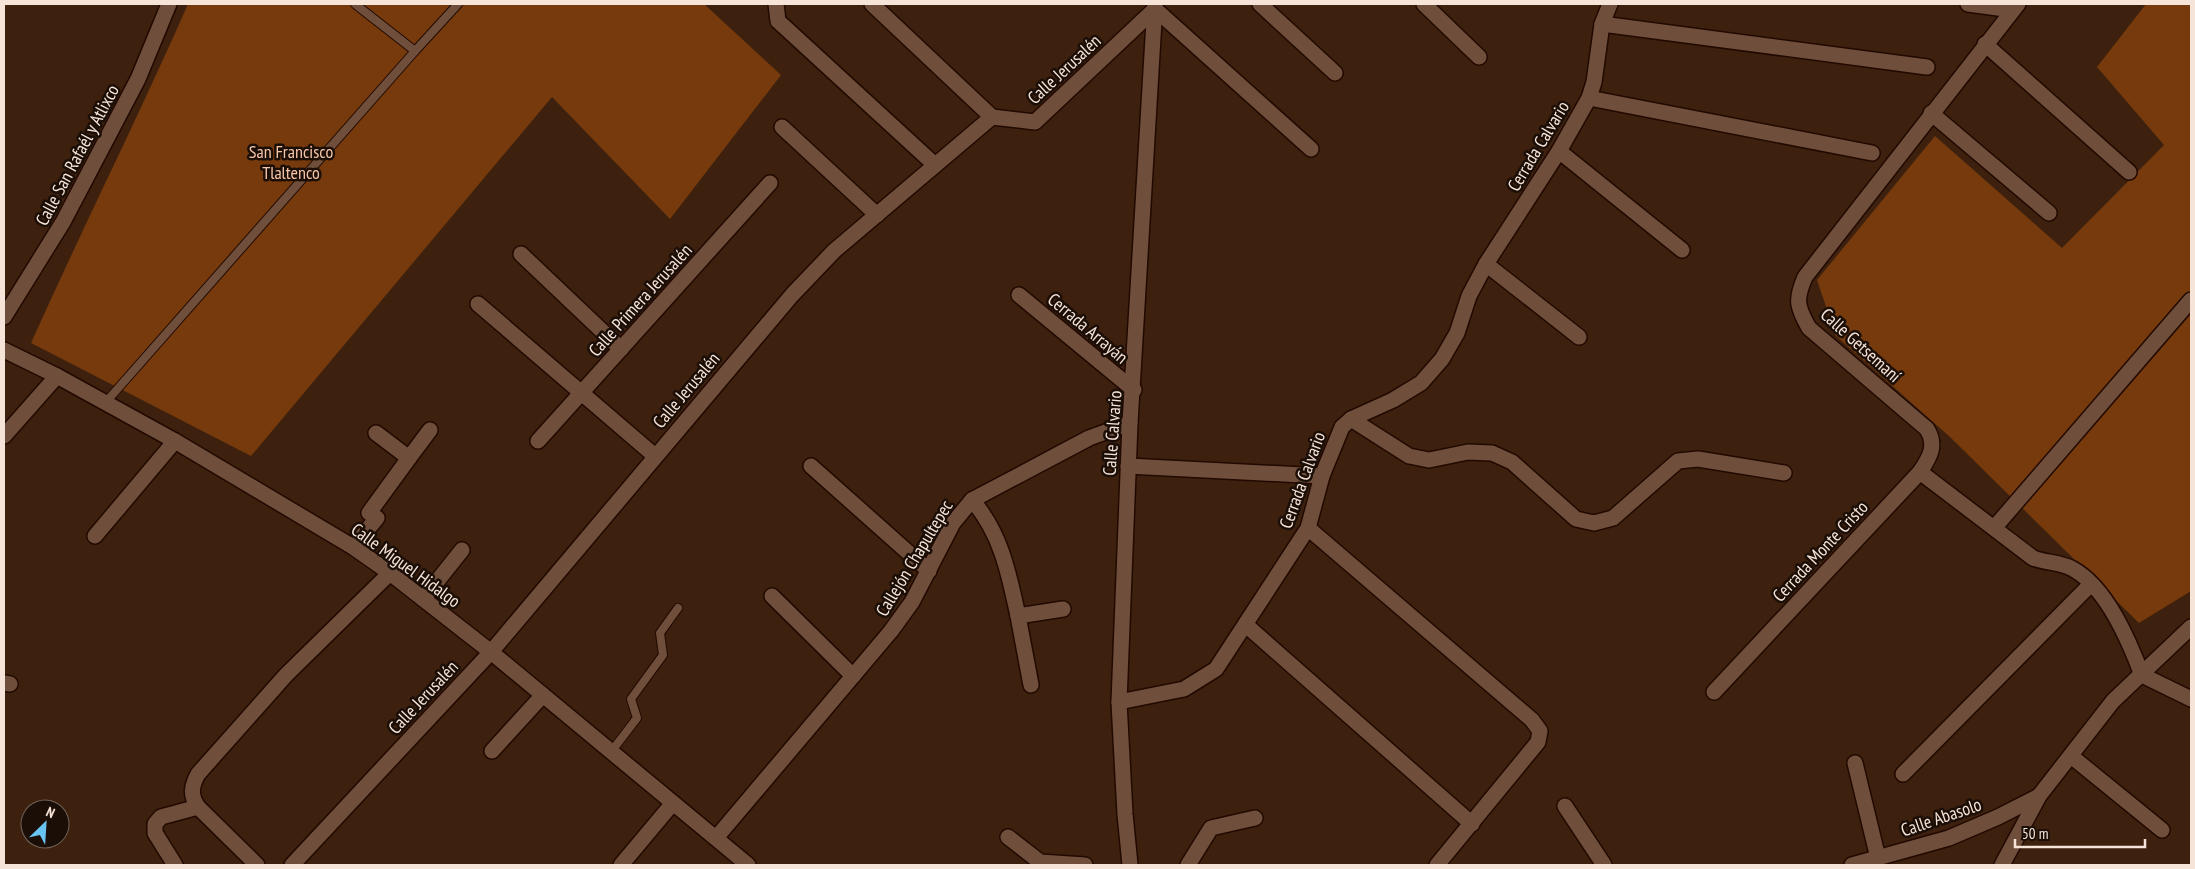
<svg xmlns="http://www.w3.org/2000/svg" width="2195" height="869" viewBox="0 0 2195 869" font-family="'PT Sans Narrow',sans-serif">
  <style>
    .green { fill: #763a0c }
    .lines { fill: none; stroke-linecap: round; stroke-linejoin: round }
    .service-casing { stroke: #220900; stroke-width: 10 }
    .minor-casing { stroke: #220900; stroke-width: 18 }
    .tertiary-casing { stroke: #220900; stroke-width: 18 }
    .service { stroke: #6f4f3c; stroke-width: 8 }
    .minor { stroke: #6f4f3c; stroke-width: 15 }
    .tertiary { stroke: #6f4f3c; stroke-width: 15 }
    .labels { text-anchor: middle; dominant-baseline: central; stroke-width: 5; stroke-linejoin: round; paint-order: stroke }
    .street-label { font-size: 18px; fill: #f7e4d9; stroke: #1a0e07 }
    .park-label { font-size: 18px; fill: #f6c6a9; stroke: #1a0e07 }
  </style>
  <rect width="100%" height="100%" fill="#3d210e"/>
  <!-- green -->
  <g class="green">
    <path d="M 188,4 L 704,4 L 781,75 L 670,219 L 552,97 L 251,456 L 31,343 C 82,229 138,118 188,4 Z"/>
    <polygon points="2146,4 2191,4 2191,591 2139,623 1950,437 1836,336 1817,280 1935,136 2062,248 2164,145 2097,67"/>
  </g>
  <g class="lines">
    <defs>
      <g id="service">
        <polyline points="415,51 458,4"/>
        <polyline points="106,402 415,51 355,4"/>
        <polyline points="611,752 637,718 631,699 663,655 660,633 678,608"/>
      </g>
      <g id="minor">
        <polyline points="776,4 778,21 935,165"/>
        <polyline points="872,4 992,117"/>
        <polyline points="1260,4 1335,73"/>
        <polyline points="1424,4 1479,57"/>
        <polyline points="1968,4 2013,10"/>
        <polyline points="1602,24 1927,67"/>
        <polyline points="1985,44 2129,172"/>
        <polyline points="1589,98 1872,153"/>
        <polyline points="1931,113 2049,213"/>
        <polyline points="782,127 877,215"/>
        <polyline points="1559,151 1682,250"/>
        <polyline points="521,254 621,349"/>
        <polyline points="1486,264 1579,337"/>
        <polyline points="1019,295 1134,390"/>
        <polyline points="478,304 655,456"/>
        <polyline points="1351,419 1409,456 1429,460 1468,452 1492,453 1512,462 1576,519 1594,523 1613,518 1678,461 1698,459 1784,473"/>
        <polyline points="4,436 57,376"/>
        <polyline points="538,441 770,183"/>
        <polyline points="409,458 430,430"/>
        <polyline points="811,466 929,571"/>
        <polyline points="1128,466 1322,476"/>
        <path d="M 1920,472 L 2033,558 C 2046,563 2060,562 2073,569 C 2107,588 2129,641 2142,675 L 2191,699"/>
        <path d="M 972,500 C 1001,533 1009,574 1018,616"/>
        <polyline points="1308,528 1532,720 1540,731 1538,742 1437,865"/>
        <polyline points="1994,528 2191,300"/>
        <polyline points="95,536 175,441"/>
        <polyline points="353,547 377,518 369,513 409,458 376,433"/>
        <polyline points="772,596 853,676"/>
        <polyline points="423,599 462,550"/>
        <polyline points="1246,625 1472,824"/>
        <polyline points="4,683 10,684"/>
        <polyline points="1031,685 1018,616 1063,609"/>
        <path d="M 1714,692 L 1920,472 C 1930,457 1937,445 1927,429 L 1809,328 C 1797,307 1795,300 1805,277 L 2018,4"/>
        <polyline points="1119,702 1184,689 1216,669 1308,528 1322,476 1342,427 1351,419 1393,400 1421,383 1442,359 1457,333 1469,296 1486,264 1559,151 1589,98 1594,82 1602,24 1610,4"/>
        <polyline points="492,751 543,695"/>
        <polyline points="2071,756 2162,830"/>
        <polyline points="1855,763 1878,858"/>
        <polyline points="1903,774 2091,584"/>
        <polyline points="1565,806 1604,865"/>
        <polyline points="1008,837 1040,862 1085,865"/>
        <polyline points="716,838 891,631 912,602 953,523 972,500 1089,438 1130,423"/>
        <polyline points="175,865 155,833 155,824 161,817 198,807"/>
        <path d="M 257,865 L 198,807 C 190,795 191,787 198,774 L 286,675 L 390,573"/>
        <polyline points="292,865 491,652 792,295 834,251 992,117 1035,122 1155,9 1311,149"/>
        <polyline points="621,865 673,803"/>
        <polyline points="1188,865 1211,828 1255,818"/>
        <polyline points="1852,865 1949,838 1998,817 2039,796"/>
        <polyline points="2002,865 2039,796 2113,701 2191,627"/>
      </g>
      <g id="tertiary">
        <polyline points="4,317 63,222 138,79 169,4"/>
        <polyline points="4,350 57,376 175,441 353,547 390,573 491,652 748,865"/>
        <polyline points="1130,865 1125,814 1119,702 1130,423 1155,4"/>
      </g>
    </defs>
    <!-- service casing -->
    <use href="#service" class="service-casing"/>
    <!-- minor casing -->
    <use href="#minor" class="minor-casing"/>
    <!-- tertiary casing -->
    <use href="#tertiary" class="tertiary-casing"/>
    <!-- service -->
    <use href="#service" class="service"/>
    <!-- minor -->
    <use href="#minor" class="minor"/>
    <!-- tertiary -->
    <use href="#tertiary" class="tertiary"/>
  </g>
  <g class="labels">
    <!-- street labels -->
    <g class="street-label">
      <text transform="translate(1064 69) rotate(-43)">Calle Jerusalén</text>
      <text transform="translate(1538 146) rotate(-59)">Cerrada Calvario</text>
      <text transform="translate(77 155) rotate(-62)">Calle San Rafaél y Atlixco</text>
      <text transform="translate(640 300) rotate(-48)">Calle Primera Jerusalén</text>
      <text transform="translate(1088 328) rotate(40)">Cerrada Arrayán</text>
      <text transform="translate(1861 345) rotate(42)">Calle Getsemaní</text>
      <text transform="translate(686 390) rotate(-50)">Calle Jerusalén</text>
      <text transform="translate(1112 433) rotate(-86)">Calle Calvario</text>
      <text transform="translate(1302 480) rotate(-70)">Cerrada Calvario</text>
      <text transform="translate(1820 551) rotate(-47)">Cerrada Monte Cristo</text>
      <text transform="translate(914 558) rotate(-59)">Callejón Chapultepec</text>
      <text transform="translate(406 565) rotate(36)">Calle Miguel Hidalgo</text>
      <text transform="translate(423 697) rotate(-47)">Calle Jerusalén</text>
      <text transform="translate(1941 817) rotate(-19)">Calle Abasolo</text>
    </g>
    <!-- park labels -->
    <g class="park-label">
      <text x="291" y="151">San Francisco<tspan x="291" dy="21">Tlaltenco</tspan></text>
    </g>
  </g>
  <!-- border -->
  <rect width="2195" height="869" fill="none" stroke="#f7e4d9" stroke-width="10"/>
  <!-- north arrow -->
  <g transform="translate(45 824) rotate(25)"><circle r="24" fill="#1a0e07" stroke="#72645b"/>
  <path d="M0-4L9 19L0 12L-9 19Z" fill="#69c4f1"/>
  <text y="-8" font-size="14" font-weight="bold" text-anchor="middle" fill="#f7e4d9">N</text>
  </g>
  <!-- scale -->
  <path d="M2015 839v8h130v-8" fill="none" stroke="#f7e4d9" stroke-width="2.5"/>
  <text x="2022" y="839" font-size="15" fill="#f7e4d9" stroke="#1a0e07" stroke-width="4" paint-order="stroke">50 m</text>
</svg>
